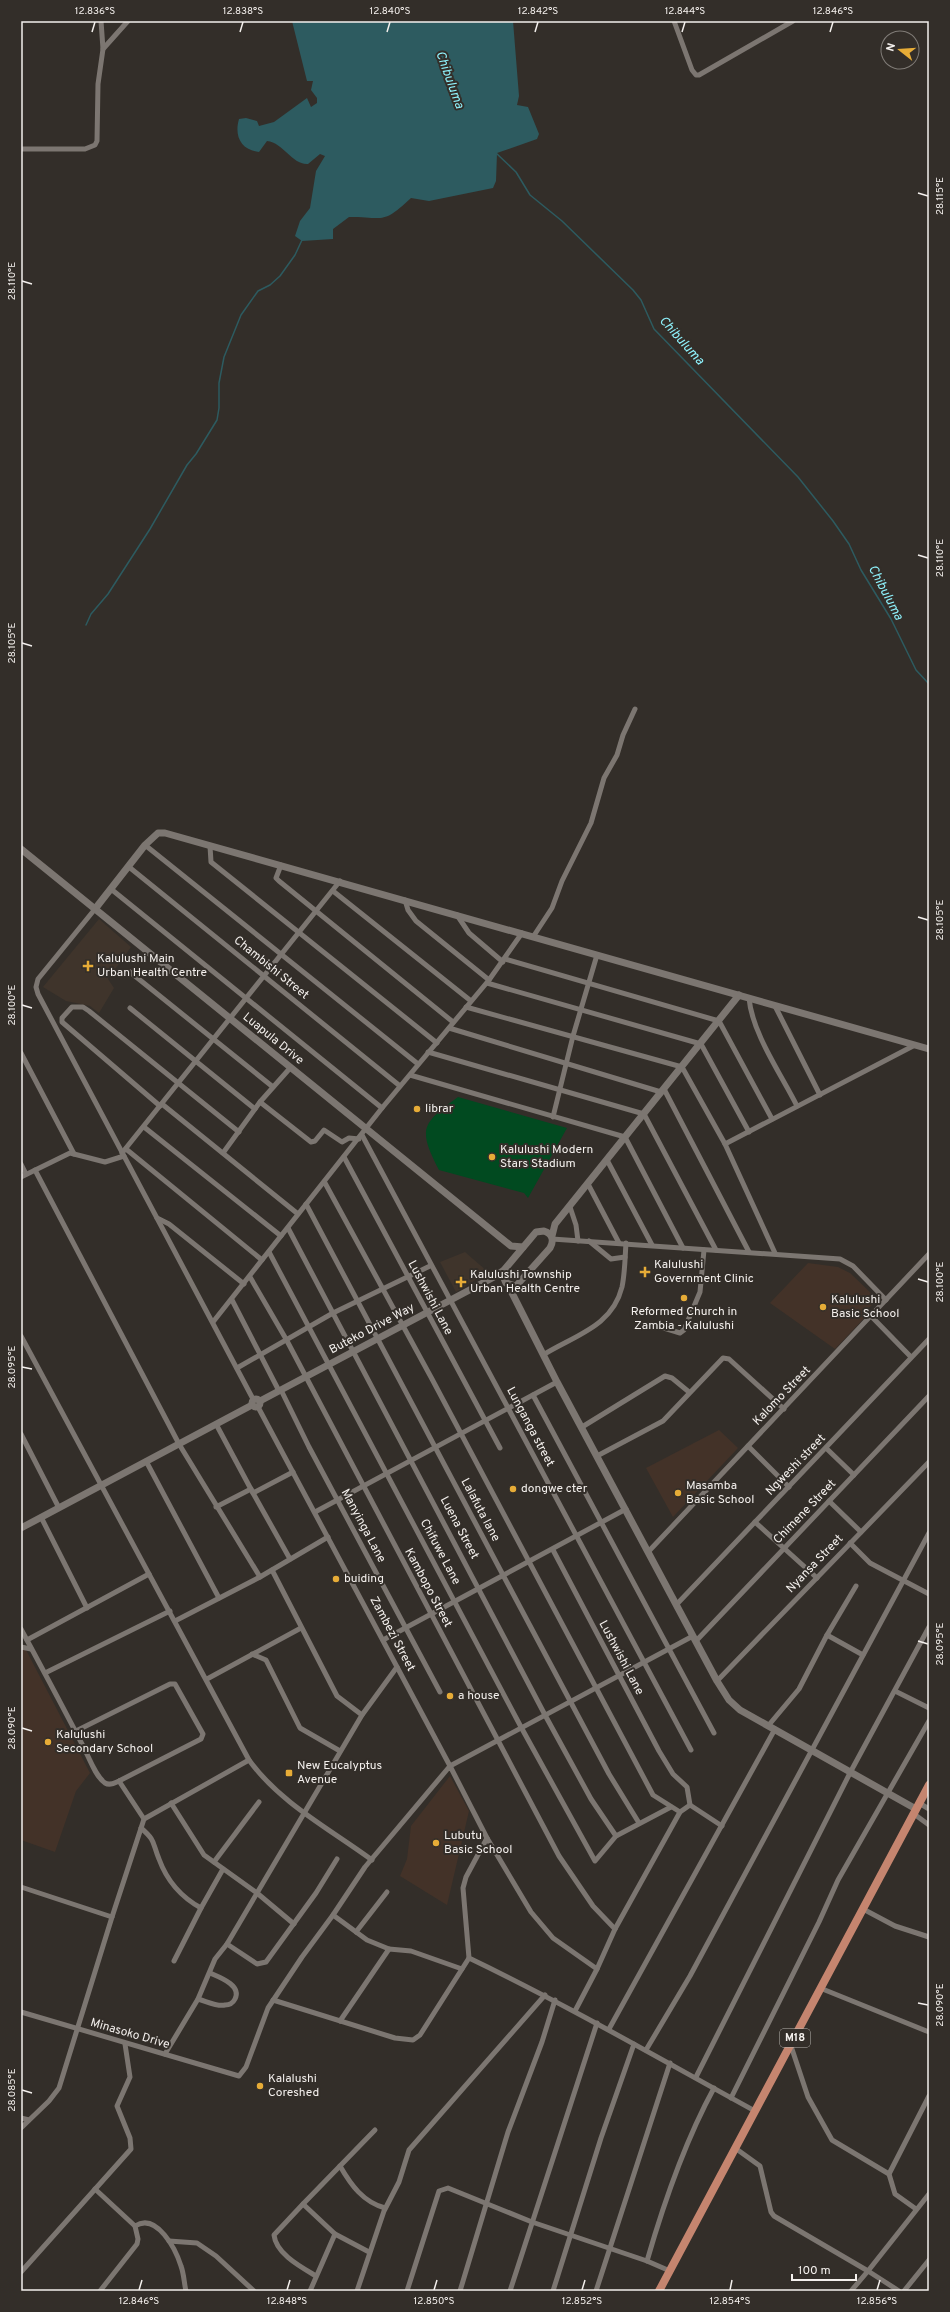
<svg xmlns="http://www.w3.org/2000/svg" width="950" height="2312" viewBox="0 0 950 2312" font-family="Overpass,sans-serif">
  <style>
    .built { fill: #3f342b }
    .education { fill: #433228 }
    .green { fill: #014a20 }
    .water { fill: #2d5b60 }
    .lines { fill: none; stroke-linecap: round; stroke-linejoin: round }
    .stream { stroke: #2d5b60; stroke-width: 1.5 }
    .street { stroke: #7c7671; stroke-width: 5 }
    .secondary { stroke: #7c7671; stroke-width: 7 }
    .primary { stroke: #c5856f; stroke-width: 8 }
    .ticks { fill: none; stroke: #f4f0ed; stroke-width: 1.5 }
    .poi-dot { fill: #e7ac37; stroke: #332e29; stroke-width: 1.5 }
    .labels { text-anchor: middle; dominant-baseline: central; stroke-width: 4; stroke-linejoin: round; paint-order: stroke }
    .shield { fill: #332e29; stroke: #bab6b2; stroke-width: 1 }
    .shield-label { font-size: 11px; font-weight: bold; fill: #f4f0ed }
    .poi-label { font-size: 12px; fill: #f4f0ed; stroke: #332e29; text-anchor: start }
    .street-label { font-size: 12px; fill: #f4f0ed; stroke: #332e29 }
    .water-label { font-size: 13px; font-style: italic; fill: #8ff3fd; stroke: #332e29 }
    .neatline { fill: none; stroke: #f4f0ed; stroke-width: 1.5 }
    .ticks-label { font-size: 10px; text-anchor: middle; fill: #f4f0ed }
  </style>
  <rect width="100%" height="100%" fill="#332e29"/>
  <!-- built -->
  <g class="built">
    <polygon points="99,919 131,947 108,979 114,988 99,1013 90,1006 66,1001 43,987"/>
    <polygon points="465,1252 488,1272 456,1292 440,1262"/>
  </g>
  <!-- education -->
  <g class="education">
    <polygon points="808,1263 838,1267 850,1273 874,1296 877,1301 866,1310 869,1313 835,1349 770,1303"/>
    <polygon points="719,1430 738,1448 673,1517 646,1468"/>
    <polygon points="21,1648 25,1648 90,1773 76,1791 55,1852 21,1840"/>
    <polygon points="450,1776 469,1811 447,1905 400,1876 407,1859 411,1826"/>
  </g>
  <!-- green -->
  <path class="green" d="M 458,1097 L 567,1128 L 528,1198 L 524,1193 L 439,1170 C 418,1129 421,1124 458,1097 Z"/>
  <!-- water -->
  <path class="water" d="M 292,21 L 513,21 L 519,96 L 517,105 L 528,107 L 539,134 L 537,139 L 497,153 L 496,181 L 493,188 L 429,201 L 411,198 C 382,225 385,217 349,217 L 333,229 L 333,239 L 302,241 L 295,236 L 300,221 L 310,208 L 316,171 L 325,156 L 320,154 L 308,164 C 292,165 284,143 267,141 L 259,152 C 241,150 234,136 239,119 L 246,118 L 257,121 L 259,126 L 274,122 L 307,98 L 311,107 L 317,103 L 317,98 L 311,90 L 313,81 L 307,81 Z"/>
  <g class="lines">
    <!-- stream -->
    <g class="stream">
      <polyline points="496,153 516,172 530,195 562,221 633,290 641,300 654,329 798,477 833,521 849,544 861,570 891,619 916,670 929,684"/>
      <polyline points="86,625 91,614 108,594 150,529 187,465 196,454 217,420 219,408 219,383 224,357 241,315 258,291 270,285 280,276 295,255 302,240"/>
    </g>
    <!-- street -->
    <g class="street">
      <polyline points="101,21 103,49"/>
      <polyline points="674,21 692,70 696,75 699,75 793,21"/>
      <polyline points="21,149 85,149 95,145 97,141 98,84 103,49 128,21"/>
      <polyline points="145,845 418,1064"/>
      <polyline points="210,846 211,862 437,1043"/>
      <polyline points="281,865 276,878 279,881 453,1022"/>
      <polyline points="129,867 400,1086"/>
      <polyline points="111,889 382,1108"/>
      <polyline points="333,891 471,1001"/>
      <polyline points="405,900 408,910 416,921 489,980"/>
      <polyline points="95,909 38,979 36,987 38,994 253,1399"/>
      <polyline points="457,915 469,933 503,962"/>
      <polyline points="533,937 552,908 562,881 591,823 604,778 617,755 623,735 635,709"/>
      <polyline points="505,959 719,1021 772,1119"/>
      <polyline points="130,972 273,1087"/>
      <polyline points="487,983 701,1044 749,1132"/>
      <path d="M 749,998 C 752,1033 781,1074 797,1106"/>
      <polyline points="775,1006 820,1095"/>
      <polyline points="466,1007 682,1067 725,1144 775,1253"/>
      <polyline points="130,1008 255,1109"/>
      <polyline points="449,1028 661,1092"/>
      <polyline points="428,1052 644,1114 716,1250"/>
      <polyline points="21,1053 74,1154"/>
      <polyline points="410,1075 625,1137 683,1248"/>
      <polyline points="664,1089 749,1252"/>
      <polyline points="260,1102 311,1142 315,1141 324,1130 342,1142 349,1138 359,1139"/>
      <polyline points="162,1104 298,1214"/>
      <polyline points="160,1106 62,1022 62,1018 72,1007 83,1007 89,1011 239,1132"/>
      <polyline points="553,1117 573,1036 597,955"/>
      <polyline points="144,1127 281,1236"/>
      <polyline points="362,1135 691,1750"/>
      <polyline points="725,1144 915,1045"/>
      <polyline points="126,1149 262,1260"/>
      <polyline points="122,1153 340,881"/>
      <polyline points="223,1153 260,1102 291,1067"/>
      <polyline points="344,1157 500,1448"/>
      <polyline points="607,1160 652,1245"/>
      <polyline points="21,1164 26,1174"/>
      <polyline points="35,1170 179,1444 260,1577"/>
      <polyline points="21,1177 70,1153 105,1162 124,1156"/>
      <polyline points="325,1183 432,1379 653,1795 680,1812"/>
      <polyline points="588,1184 619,1243"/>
      <polyline points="306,1204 503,1575 609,1774 639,1823"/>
      <polyline points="570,1207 576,1225 578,1241"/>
      <polyline points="157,1218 169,1224 244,1284"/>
      <polyline points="288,1228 545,1715 591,1799 616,1836"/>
      <polyline points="552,1239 840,1259 853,1266 886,1300"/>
      <polyline points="589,1241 611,1259 625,1257"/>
      <polyline points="269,1252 521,1727 595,1861 616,1836 671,1807"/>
      <polyline points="250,1277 286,1339 559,1856 593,1906 615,1929"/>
      <polyline points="232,1300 279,1391"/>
      <polyline points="871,1316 911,1357"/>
      <polyline points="213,1322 382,1108 489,980 522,933"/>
      <polyline points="651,1324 680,1333 684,1330 700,1292 704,1250"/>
      <path d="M 21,1336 L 249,1760 C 280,1803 330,1829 372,1860"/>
      <path d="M 543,1355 C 575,1335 612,1327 622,1287 C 625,1273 625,1257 626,1243"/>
      <polyline points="237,1368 333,1313 430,1266"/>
      <polyline points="281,1390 309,1447 440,1692"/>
      <polyline points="533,1395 714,1733"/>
      <polyline points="258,1407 450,1766 693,1636"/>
      <polyline points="216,1424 253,1493 293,1472"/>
      <polyline points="582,1427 665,1376 672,1378 689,1392"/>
      <polyline points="21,1434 59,1508"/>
      <polyline points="748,1446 789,1487"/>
      <polyline points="826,1448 854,1475"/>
      <polyline points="597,1456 663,1421 723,1358 729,1359 784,1409"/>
      <polyline points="146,1461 219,1598"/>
      <polyline points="253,1493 290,1559"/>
      <polyline points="829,1501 861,1532"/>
      <polyline points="216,1507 251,1489"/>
      <polyline points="315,1512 557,1382"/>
      <polyline points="41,1517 87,1608"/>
      <polyline points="755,1522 817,1578"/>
      <polyline points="850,1543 870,1563 929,1594"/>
      <polyline points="553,1550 659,1751 673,1774 687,1787 690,1805"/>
      <polyline points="649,1551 929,1254"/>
      <polyline points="272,1570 337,1696 362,1715"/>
      <polyline points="677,1604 929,1339"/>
      <polyline points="175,1621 260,1577 328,1537"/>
      <path d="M 21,1629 C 42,1668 63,1707 83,1746 C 89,1757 95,1776 105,1783 C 110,1786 114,1783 119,1781 L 201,1739 L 203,1734 L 175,1684 L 170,1684 L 76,1731"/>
      <polyline points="827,1635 863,1655"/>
      <polyline points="27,1640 149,1574"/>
      <polyline points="383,1640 626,1509"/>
      <polyline points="696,1641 929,1396"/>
      <polyline points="21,1647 31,1649"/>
      <polyline points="252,1654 266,1660 300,1728 340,1751"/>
      <polyline points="45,1673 170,1611"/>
      <polyline points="207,1679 301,1628"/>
      <polyline points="717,1681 929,1462"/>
      <polyline points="895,1691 929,1708"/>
      <polyline points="768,1726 799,1689 827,1635 856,1586"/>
      <polyline points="119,1781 144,1819"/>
      <polyline points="171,1803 204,1855 257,1893 294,1924"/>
      <polyline points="919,1803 929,1809"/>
      <polyline points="914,1814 929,1825"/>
      <path d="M 141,1828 C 156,1841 152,1842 159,1859 C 167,1881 181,1897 201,1908"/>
      <path d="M 487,1838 L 466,1877 L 463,1888 L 469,1958 C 567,2005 660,2059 755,2111"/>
      <polyline points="214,1862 259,1802"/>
      <polyline points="21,1887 112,1917 59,2088 49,2101 21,2128"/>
      <polyline points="863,1909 895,1926 929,1937"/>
      <polyline points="333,1915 367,1940 389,1949"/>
      <polyline points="112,1917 144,1819 249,1760"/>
      <polyline points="356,1932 387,1892"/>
      <polyline points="227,1944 257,1964 266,1962 316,1893 337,1859"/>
      <polyline points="174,1961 201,1908 223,1869"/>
      <polyline points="597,1969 615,1929 680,1812 690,1805 722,1826"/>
      <polyline points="820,1988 929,2032"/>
      <path d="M 198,1999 C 206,2001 217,2007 225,2005 C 230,2005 233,2003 235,1999 C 242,1985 219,1977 210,1973"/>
      <polyline points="273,2000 395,2038 413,2040 420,2035 469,1958"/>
      <polyline points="21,2012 239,2076 246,2067 268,2008 302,1957 333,1915 365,1867 450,1766 487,1838 531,1912 553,1938 597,1969 575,2011"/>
      <polyline points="340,2021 389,1949 411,1951 462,1969"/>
      <polyline points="609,2029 775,1729"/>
      <polyline points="791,2046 808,2097 832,2140 889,2174"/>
      <polyline points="646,2050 690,1976 929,1533"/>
      <polyline points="165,2054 198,1999 215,1959 227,1944 362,1715 397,1667"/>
      <polyline points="696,2077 851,1771 929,1627"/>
      <polyline points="731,2098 819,1922 838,1880 929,1721"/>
      <polyline points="21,2118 29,2120"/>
      <polyline points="735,2148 760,2166 771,2212 774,2216 868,2271 929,2194"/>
      <path d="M 340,2166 C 351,2185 363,2202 385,2208"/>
      <path d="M 95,2189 L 135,2226 C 157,2212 176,2250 181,2266 C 184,2274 184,2283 186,2291"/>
      <polyline points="303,2204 375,2130"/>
      <polyline points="916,2209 895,2194 889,2174 929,2096"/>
      <polyline points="169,2241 197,2243 216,2256 254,2291"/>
      <path d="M 647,2261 C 664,2202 684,2143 714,2088"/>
      <polyline points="21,2272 131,2149 130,2138 117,2106 130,2077 125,2044"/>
      <path d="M 316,2276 C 301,2267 276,2254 274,2235 L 303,2204 L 335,2234"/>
      <polyline points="100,2291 137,2244 138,2239 135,2226"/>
      <polyline points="310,2291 335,2234 369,2252"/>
      <polyline points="357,2291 384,2211 399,2182 409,2150 545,1995"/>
      <polyline points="407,2291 439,2191 448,2188 532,2222 647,2261 670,2271"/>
      <polyline points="460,2291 508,2132 542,2042 555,2000"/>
      <polyline points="510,2291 597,2023"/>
      <polyline points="553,2291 601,2138 634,2044"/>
      <polyline points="596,2291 670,2063"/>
      <polyline points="851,2291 868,2271 899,2291"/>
      <polyline points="904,2291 929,2260"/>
    </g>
    <!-- secondary -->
    <g class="secondary">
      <polyline points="21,849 511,1246 523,1247"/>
      <polyline points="95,909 145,845 158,833 165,833 929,1049"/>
      <polyline points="552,1236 555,1224 739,995"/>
      <polyline points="507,1283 557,1382 717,1681 729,1700 740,1710 916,1809"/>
      <circle cx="256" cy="1403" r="4"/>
      <path d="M 260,1401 L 494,1277 L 504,1270 L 536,1232 L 544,1231 C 553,1234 554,1241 550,1248 L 516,1286 L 506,1283 L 503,1276 L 504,1270"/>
      <polyline points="21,1528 252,1405"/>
    </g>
    <!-- primary -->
    <polyline class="primary" points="659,2291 929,1785"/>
  </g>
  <!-- ticks -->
  <path class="ticks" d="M 92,32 L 95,22M 240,32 L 243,22M 387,32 L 390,22M 535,32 L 538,22M 682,32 L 685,22M 830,32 L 833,22M 918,193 L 928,196M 22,281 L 32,284M 918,555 L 928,558M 22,643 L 32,646M 918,917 L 928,920M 22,1005 L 32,1008M 918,1279 L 928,1282M 22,1367 L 32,1369M 918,1641 L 928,1644M 22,1728 L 32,1731M 918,2003 L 928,2005M 22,2090 L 32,2093M 139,2290 L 142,2280M 287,2290 L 290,2280M 434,2290 L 437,2280M 582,2290 L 585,2280M 730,2290 L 732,2280M 877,2290 L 880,2280"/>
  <!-- markers -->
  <g class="poi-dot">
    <path d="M86 960h4v4h4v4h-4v4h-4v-4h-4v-4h4z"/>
    <circle cx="417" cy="1109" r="4"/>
    <circle cx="492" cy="1157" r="4"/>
    <path d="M643 1266h4v4h4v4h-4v4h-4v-4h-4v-4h4z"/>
    <path d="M459 1276h4v4h4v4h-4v4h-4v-4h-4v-4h4z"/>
    <circle cx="684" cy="1298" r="4"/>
    <circle cx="823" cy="1307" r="4"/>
    <circle cx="513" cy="1489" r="4"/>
    <circle cx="678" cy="1493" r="4"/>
    <circle cx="336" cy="1579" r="4"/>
    <circle cx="450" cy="1696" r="4"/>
    <circle cx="48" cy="1742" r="4"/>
    <rect x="285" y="1769" width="8" height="8" rx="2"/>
    <circle cx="436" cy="1843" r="4"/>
    <circle cx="260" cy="2086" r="4"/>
  </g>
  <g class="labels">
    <!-- shield labels -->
    <rect class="shield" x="780" y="2029" width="30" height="18" rx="3"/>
    <g class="shield-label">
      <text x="795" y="2038">M18</text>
    </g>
    <!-- poi labels -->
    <g class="poi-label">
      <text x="97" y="959">Kalulushi Main<tspan x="97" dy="14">Urban Health Centre</tspan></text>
      <text x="425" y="1109">librar</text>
      <text x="500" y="1150">Kalulushi Modern<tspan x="500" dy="14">Stars Stadium</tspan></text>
      <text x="654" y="1265">Kalulushi<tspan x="654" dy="14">Government Clinic</tspan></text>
      <text x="470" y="1275">Kalulushi Township<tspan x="470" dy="14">Urban Health Centre</tspan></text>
      <text x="831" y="1300">Kalulushi<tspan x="831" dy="14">Basic School</tspan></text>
      <text x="684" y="1312" text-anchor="middle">Reformed Church in<tspan x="684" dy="14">Zambia - Kalulushi</tspan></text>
      <text x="686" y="1486">Masamba<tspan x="686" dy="14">Basic School</tspan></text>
      <text x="521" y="1489">dongwe cter</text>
      <text x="344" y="1579">buiding</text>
      <text x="458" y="1696">a house</text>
      <text x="56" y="1735">Kalulushi<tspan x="56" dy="14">Secondary School</tspan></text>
      <text x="297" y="1766">New Eucalyptus<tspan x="297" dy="14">Avenue</tspan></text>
      <text x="444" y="1836">Lubutu<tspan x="444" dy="14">Basic School</tspan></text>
      <text x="268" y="2079">Kalalushi<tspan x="268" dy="14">Coreshed</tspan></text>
    </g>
    <!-- street labels -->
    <g class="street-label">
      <text transform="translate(271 968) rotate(39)">Chambishi Street</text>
      <text transform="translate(273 1039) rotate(39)">Luapula Drive</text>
      <text transform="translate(430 1298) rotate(62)">Lushwishi Lane</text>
      <text transform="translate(372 1329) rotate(-28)">Buteko Drive Way</text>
      <text transform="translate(782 1396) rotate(-46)">Kalomo Street</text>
      <text transform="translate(530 1427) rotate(62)">Lunganga street</text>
      <text transform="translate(796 1465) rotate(-46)">Ngweshi street</text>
      <text transform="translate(480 1510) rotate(62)">Lalafuta lane</text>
      <text transform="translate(805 1512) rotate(-46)">Chimene Street</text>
      <text transform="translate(363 1526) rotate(62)">Manyinga Lane</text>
      <text transform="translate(459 1528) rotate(62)">Luena Street</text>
      <text transform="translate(440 1552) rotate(62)">Chifuwe Lane</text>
      <text transform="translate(815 1564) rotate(-46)">Nyansa Street</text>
      <text transform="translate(428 1588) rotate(62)">Kambopo Street</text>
      <text transform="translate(392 1634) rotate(62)">Zambezi Street</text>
      <text transform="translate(621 1658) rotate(62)">Lushwishi Lane</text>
      <text transform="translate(130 2034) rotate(16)">Minasoko Drive</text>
    </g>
    <!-- water labels -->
    <g class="water-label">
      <text transform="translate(449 80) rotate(70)">Chibuluma</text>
      <text transform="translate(681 341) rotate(48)">Chibuluma</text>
      <text transform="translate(885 593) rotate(62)">Chibuluma</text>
    </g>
  </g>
  <!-- border -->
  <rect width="950" height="2312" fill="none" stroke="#332e29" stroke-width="44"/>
  <!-- north arrow -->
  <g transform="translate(900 50) rotate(287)"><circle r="19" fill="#332e29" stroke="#807c77"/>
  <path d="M0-3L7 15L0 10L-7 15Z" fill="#e7ac37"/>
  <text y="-6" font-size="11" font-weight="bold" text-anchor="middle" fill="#f4f0ed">N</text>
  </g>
  <!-- scale -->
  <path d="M792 2274v6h64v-6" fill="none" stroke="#f4f0ed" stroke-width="2"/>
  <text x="798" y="2274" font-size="12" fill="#f4f0ed" stroke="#332e29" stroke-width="3" paint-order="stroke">100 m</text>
  <rect x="22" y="22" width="906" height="2268" class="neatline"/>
  <g class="ticks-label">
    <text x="95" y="14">12.836°S</text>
    <text x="243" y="14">12.838°S</text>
    <text x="390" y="14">12.840°S</text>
    <text x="538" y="14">12.842°S</text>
    <text x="685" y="14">12.844°S</text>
    <text x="833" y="14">12.846°S</text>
    <text transform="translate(939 196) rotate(-90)" y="4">28.115°E</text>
    <text transform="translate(11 281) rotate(-90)" y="4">28.110°E</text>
    <text transform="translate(939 558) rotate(-90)" y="4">28.110°E</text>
    <text transform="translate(11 643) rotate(-90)" y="4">28.105°E</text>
    <text transform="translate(939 920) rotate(-90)" y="4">28.105°E</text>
    <text transform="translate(11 1005) rotate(-90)" y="4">28.100°E</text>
    <text transform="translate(939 1282) rotate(-90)" y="4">28.100°E</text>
    <text transform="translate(11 1367) rotate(-90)" y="4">28.095°E</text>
    <text transform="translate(939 1644) rotate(-90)" y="4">28.095°E</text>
    <text transform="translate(11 1728) rotate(-90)" y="4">28.090°E</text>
    <text transform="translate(939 2005) rotate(-90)" y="4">28.090°E</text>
    <text transform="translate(11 2090) rotate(-90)" y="4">28.085°E</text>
    <text x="139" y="2304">12.846°S</text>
    <text x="287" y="2304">12.848°S</text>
    <text x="434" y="2304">12.850°S</text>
    <text x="582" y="2304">12.852°S</text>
    <text x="730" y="2304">12.854°S</text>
    <text x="877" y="2304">12.856°S</text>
  </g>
</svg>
